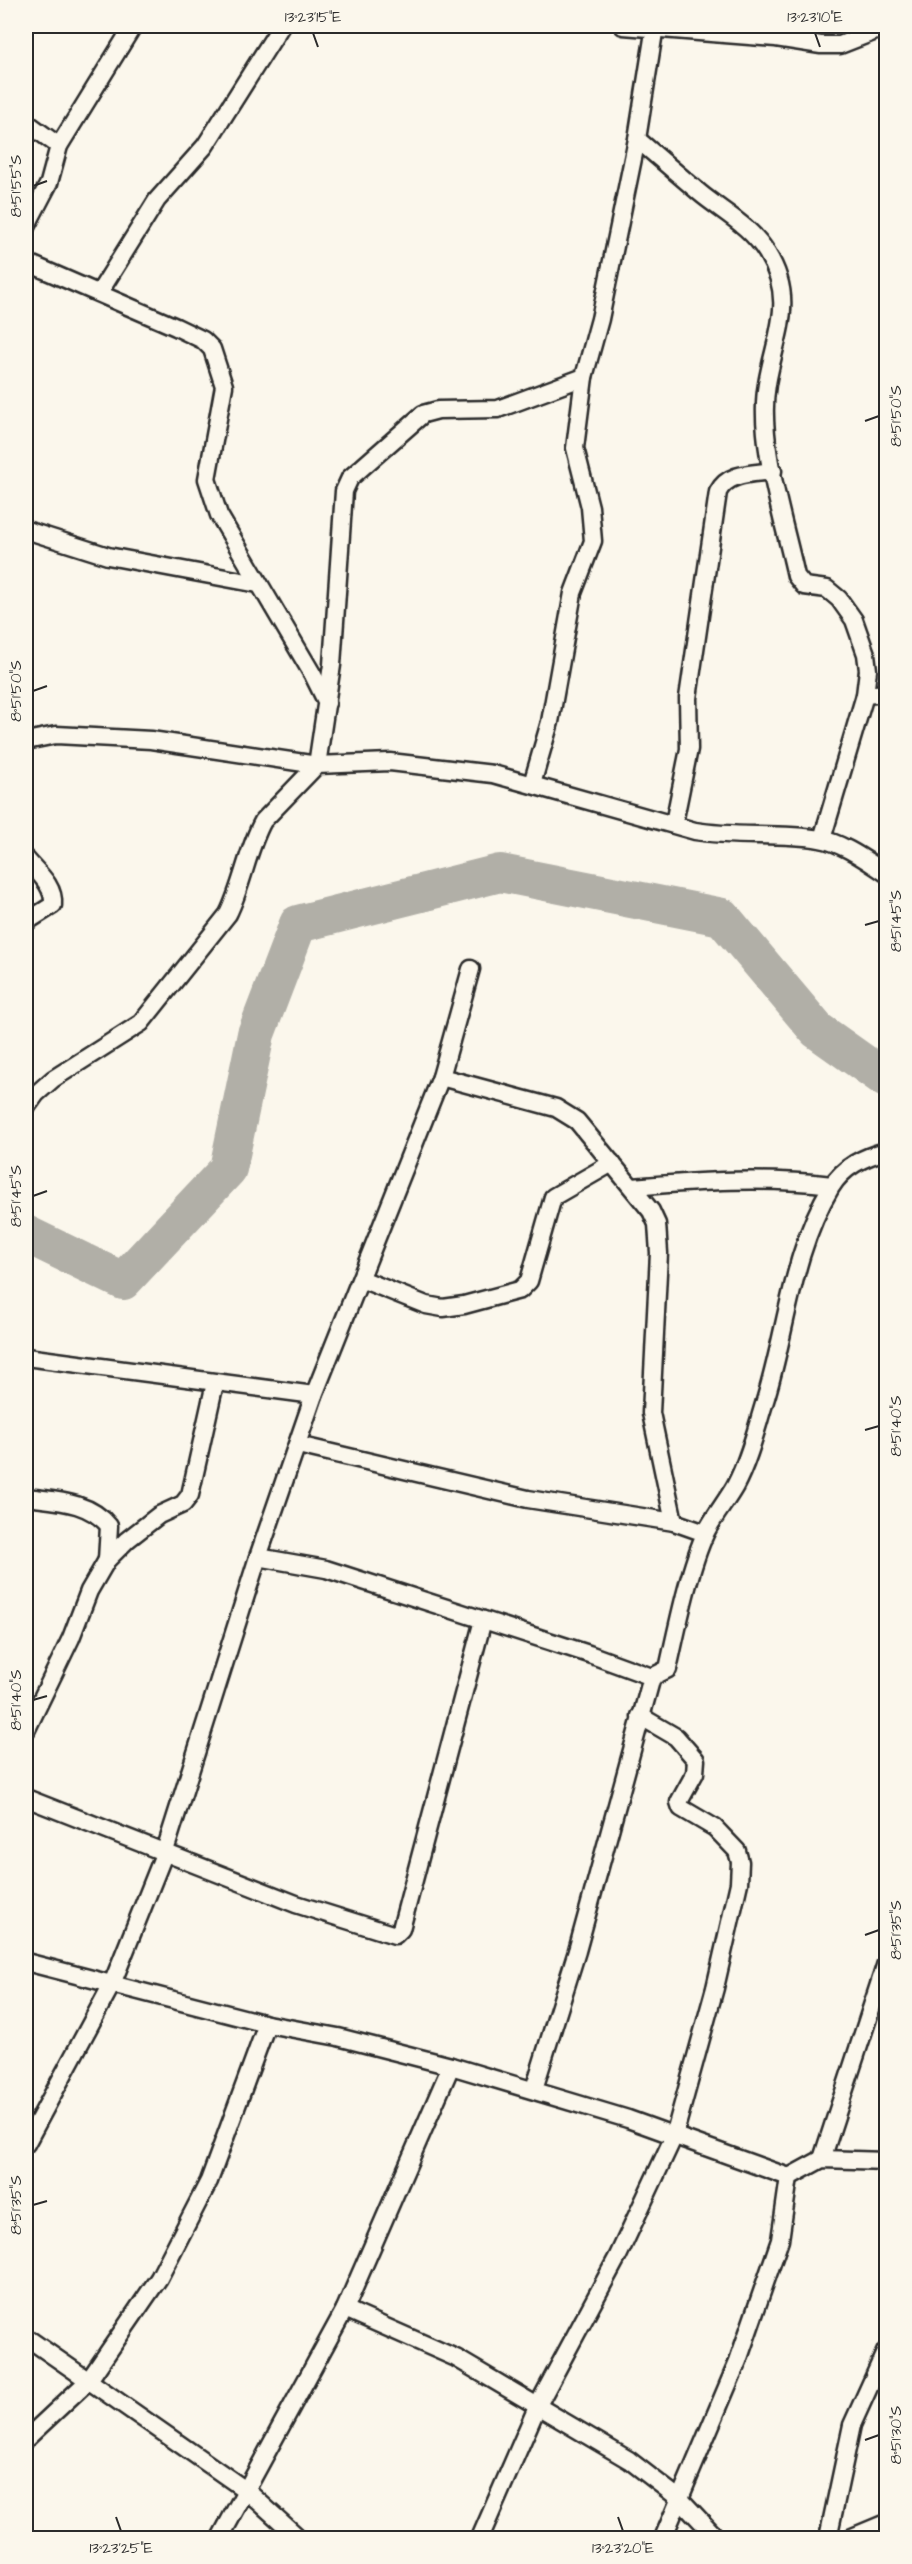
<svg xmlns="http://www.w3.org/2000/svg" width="912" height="2564" viewBox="0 0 912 2564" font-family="'Architects Daughter',sans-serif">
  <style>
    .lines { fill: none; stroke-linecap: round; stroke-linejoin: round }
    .river { stroke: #b1afa7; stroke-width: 38 }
    .street-casing { stroke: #2b2b2b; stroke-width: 21 }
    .street { stroke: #fbf7ec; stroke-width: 16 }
    .ticks { fill: none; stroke: #2b2b2b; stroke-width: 2 }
    .neatline { fill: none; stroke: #2b2b2b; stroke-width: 2 }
    .ticks-label { font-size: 15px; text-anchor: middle; fill: #2b2b2b }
  </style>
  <rect width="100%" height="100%" fill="#fbf7ec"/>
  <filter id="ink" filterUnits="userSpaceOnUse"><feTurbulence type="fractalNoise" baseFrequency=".0167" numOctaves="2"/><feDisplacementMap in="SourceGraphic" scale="12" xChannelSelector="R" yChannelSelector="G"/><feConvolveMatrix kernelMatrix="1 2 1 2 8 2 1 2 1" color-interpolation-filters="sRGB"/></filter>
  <g filter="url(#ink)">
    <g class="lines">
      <!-- river -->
      <polyline class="river" points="26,1234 123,1281 228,1169 256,1034 298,924 500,873 722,917 817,1030 886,1079"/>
      <defs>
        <g id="street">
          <polyline points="623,26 776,38 821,45 840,45 886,27"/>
          <polyline points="26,122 59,146"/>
          <path d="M 637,139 C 658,157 679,175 700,193 C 723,212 751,226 767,253 C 797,301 775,335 767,384 C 757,440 784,520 796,576 L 804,586 L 827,589 L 839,599 L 854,620 L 866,654 L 868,670 L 865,695 L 822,839"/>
          <polyline points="26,227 49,183 59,146 133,26"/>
          <polyline points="26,262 176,327 203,340 212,349 224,386 207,479 219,515 313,675 327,703"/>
          <polyline points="99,293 157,200 205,146 281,26"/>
          <polyline points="26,530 108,556 258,584"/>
          <polyline points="865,695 886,693"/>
          <path d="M 26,741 L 56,735 L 151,740 L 317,765 L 390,762 L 493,774 L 695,831 C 736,838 779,832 820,839 C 843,843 867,861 886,873"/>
          <polyline points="532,784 550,722 573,593 593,541 590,507 575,448 584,377 600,319 637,139 655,26"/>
          <path d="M 674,823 L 689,749 L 688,698 L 718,492 C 728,472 753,474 773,471"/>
          <path d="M 26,859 C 37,872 55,886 53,905 L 26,922"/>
          <polyline points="441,1077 556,1108 577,1121 651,1211 657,1224 659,1253 651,1413 674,1522"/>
          <path d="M 26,1108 L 36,1094 L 53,1079 L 141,1023 L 228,914 C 243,884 247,850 263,821 L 317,765 L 332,665 L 344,491 L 350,478 L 423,414 L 438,410 L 498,409 L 584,377"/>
          <path d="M 633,1187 C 700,1181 765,1177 832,1185"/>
          <polyline points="361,1279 426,1305 443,1308 464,1305 520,1290 529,1281 553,1197 612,1163"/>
          <polyline points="26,1357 314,1395"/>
          <polyline points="298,1445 528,1499 674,1522 705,1533"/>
          <path d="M 26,1497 C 56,1501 89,1501 109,1526 L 107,1560"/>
          <path d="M 258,1557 L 326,1569 L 589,1654 L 652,1677 L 668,1669 C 677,1629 689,1568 706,1532 C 714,1516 726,1502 735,1486 C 748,1462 756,1430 764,1404 C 787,1332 791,1253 831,1187 C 844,1166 864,1157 886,1151"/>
          <polyline points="26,1731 71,1638 89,1591 107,1560 127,1540 159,1515 183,1504 190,1495 215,1383"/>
          <polyline points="26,1798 296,1904 395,1935 401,1929 483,1620"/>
          <polyline points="26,1962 267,2024 338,2037 451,2066 628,2119 789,2177 822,2159 886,2161"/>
          <polyline points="534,2089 577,1951 652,1677"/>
          <polyline points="26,2144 112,1984 164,1854 258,1557 314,1395 441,1077 471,969"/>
          <polyline points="822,2159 886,1963"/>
          <polyline points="345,2309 456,2358 629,2460 681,2500 717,2538"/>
          <polyline points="26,2337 247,2491 299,2538"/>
          <polyline points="26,2439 89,2380 159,2278 209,2181 267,2024"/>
          <polyline points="220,2538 345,2309 451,2066"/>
          <polyline points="480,2538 538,2405 618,2256 674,2136 715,1988 739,1883 740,1862 737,1851 715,1828 681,1808 679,1802 695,1773 696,1760 676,1737 640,1716"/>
          <polyline points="663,2538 738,2361 780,2240 789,2177"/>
          <polyline points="828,2538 852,2425 886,2350"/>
          <polyline points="850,2538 886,2523"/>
        </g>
      </defs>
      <!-- street casing -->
      <use href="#street" class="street-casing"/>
      <!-- street -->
      <use href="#street" class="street"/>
    </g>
  </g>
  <!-- ticks -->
  <path class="ticks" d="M 313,33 L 318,47M 815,33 L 820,47M 33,186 L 47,181M 865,421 L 879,416M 33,691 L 47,686M 865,925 L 879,921M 33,1196 L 47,1191M 865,1430 L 879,1426M 33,1700 L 47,1696M 865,1935 L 879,1930M 33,2205 L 47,2201M 865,2440 L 879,2435M 116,2517 L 121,2531M 618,2517 L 623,2531"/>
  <!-- margin -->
  <rect width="912" height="2564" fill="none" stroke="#fbf7ec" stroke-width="66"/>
  <rect x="33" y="33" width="846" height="2498" class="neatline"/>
  <g class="ticks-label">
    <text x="313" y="22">13°23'15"E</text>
    <text x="815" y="22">13°23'10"E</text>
    <text transform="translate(16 186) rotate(-90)" y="5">8°51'55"S</text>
    <text transform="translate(896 416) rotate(-90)" y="5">8°51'50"S</text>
    <text transform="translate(16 691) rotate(-90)" y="5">8°51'50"S</text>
    <text transform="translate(896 921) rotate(-90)" y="5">8°51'45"S</text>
    <text transform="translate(16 1196) rotate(-90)" y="5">8°51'45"S</text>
    <text transform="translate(896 1426) rotate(-90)" y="5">8°51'40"S</text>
    <text transform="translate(16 1700) rotate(-90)" y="5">8°51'40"S</text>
    <text transform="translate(896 1930) rotate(-90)" y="5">8°51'35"S</text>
    <text transform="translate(16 2205) rotate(-90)" y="5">8°51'35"S</text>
    <text transform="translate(896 2435) rotate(-90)" y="5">8°51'30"S</text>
    <text x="121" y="2553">13°23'25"E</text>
    <text x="623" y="2553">13°23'20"E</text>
  </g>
</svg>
